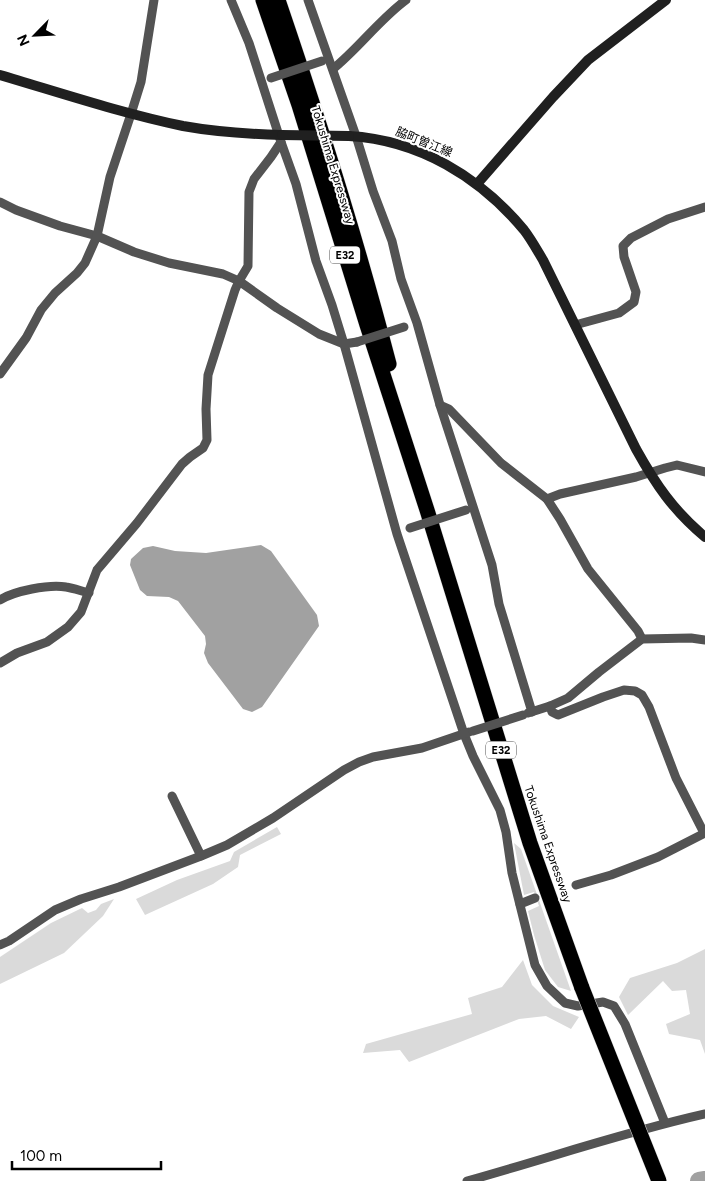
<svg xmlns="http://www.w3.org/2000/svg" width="705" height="1181" viewBox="0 0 705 1181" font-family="Figtree,'Noto Sans JP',sans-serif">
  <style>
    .green { fill: #dadada }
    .water { fill: #a1a1a1 }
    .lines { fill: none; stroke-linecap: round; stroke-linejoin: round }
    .river { stroke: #a1a1a1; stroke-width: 18 }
    .highway-casing { stroke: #dbdbdb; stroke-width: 16 }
    .street { stroke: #535353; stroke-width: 9 }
    .secondary { stroke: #202020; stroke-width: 10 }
    .highway { stroke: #000; stroke-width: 15 }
    .highway-bridge-casing { stroke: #dbdbdb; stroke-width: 16; stroke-linecap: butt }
    .street-bridge { stroke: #535353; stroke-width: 9 }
    .secondary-bridge { stroke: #202020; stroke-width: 10 }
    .highway-bridge { stroke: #000; stroke-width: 15 }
    .labels { text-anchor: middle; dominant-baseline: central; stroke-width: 4; stroke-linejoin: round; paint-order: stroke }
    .shield { fill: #fff; stroke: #4c4c4c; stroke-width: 1 }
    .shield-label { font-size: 11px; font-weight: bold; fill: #000 }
    .street-label { font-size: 12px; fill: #000; stroke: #fff }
  </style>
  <rect width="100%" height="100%" fill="#fff"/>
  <!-- green -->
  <g class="green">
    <polygon points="277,827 281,834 240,855 238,867 213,884 145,915 136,899 177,880 230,861 234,852"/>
    <polygon points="514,843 521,849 571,991 558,987 545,970 534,935 528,911 539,906 534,892 524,895"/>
    <polygon points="114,899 103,916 64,953 0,984 0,957 51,923 82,908 88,913 96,910 101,904"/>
    <polygon points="705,949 705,1054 700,1040 669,1034 666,1024 690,1014 686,990 672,991 663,981 628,1015 619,997 630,978 677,963"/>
    <polygon points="523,960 532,985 553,1006 579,1017 571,1029 546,1016 519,1019 409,1062 400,1050 363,1053 366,1044 472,1014 468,998 502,987"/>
  </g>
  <!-- water -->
  <polygon class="water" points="261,545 271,551 317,615 319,626 262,707 252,712 243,709 208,663 204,653 206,644 205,636 178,601 169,597 147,596 140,590 130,565 131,559 143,548 153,546 175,551 206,553"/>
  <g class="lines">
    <!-- river -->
    <polyline class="river" points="699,1181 705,1180"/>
    <defs>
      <g id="highway">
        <polyline points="263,0 299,105 367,325 427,510 530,843 582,988"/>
        <path d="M 278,0 C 319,120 357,241 389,364"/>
      </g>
    </defs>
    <!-- highway casing -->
    <use href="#highway" class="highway-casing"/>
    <!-- street -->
    <g class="street">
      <polyline points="231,0 249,43 281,142 296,184 316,261 332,305 344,344 397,534 464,734 473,756 500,810 506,832 512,873 535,965 547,986 565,1003 578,1006 603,1002 614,1006 625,1024 665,1123"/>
      <polyline points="308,0 356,136 373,191 392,241 401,279 417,323 440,405 492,565 499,604 532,712"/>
      <path d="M 333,69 C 359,48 379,20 406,0"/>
      <polyline points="0,202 16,210 60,226 97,236 134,252 169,263 223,274 239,281 277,308 319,334 344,344 357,342"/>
      <polyline points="575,325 619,313 634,302 636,292 624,257 623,246 631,238 668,219 705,207"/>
      <polyline points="0,374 26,338 41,310 55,293 77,273 85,263 97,236 110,177 131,114 141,82 154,0"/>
      <polyline points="440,405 449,409 501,463 547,499 560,519 588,569 638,631 642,639"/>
      <polyline points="547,499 560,494 636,477 665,468 677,465 705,472"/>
      <path d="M 0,600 C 14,591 49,584 66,587 C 73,588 81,591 89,593"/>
      <polyline points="0,663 17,653 47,642 68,627 81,612 97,570 137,523 182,464 190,457 203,448 207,440 206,409 208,375 235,290 239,281 248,266 249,192 254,179 271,157 281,142"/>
      <polyline points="550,706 552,712 558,715 603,697 624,690 635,691 642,695 649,707 676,778 704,833"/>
      <polyline points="528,713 550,706 568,698 599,672 642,639 691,638 705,640"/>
      <polyline points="172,796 201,856"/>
      <polyline points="576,885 611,875 658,857 705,833"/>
      <polyline points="520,904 535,898"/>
      <polyline points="0,945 9,941 55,910 81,899 119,887 201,856 227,845 273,818 344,770 359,762 373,757 422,748 469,732"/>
      <path d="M 467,1181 C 546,1159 625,1132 705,1114"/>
    </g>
    <!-- secondary -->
    <g class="secondary">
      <path d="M 0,75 C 61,93 121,113 183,126 C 216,132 249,134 282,135"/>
      <path d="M 349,136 C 419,140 480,177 524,230 C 531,239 537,250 543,260 L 636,449 C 656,485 673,510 705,537"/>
      <polyline points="477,184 553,97 588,60 666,0"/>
    </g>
    <!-- highway -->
    <use href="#highway" class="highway"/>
    <defs>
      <polyline id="highway-bridge" points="582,988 659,1181"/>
    </defs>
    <!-- highway-bridge casing -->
    <use href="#highway-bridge" class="highway-bridge-casing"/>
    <!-- street-bridge -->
    <g class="street-bridge">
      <polyline points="271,78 322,61"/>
      <polyline points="357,342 404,327"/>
      <polyline points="410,528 466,510"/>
      <polyline points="473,731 523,715"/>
    </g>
    <!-- secondary-bridge -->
    <polyline class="secondary-bridge" points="282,135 349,136"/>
    <!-- highway-bridge -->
    <use href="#highway-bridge" class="highway-bridge"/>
  </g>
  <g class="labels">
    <!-- shield labels -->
    <g class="shield">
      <rect x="330" y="246.5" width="30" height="17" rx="4"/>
      <rect x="486" y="741.5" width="30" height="17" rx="4"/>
    </g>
    <g class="shield-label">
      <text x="345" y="255">E32</text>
      <text x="501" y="750">E32</text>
    </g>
    <!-- street labels -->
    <g class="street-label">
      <text transform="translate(424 142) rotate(22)">脇町曽江線</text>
      <text transform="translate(333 165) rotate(73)">Tokushima Expressway</text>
      <text transform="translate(548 844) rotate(71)">Tokushima Expressway</text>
    </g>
  </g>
  <!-- north arrow -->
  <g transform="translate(35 35) rotate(246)" stroke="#ffffff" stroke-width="4" paint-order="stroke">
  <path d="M0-4L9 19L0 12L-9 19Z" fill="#000000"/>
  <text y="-8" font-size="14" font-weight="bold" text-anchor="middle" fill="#000000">N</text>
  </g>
  <!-- scale -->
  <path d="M12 1161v8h149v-8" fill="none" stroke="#000000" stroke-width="2.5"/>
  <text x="20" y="1161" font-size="15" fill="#000000" stroke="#ffffff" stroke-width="4" paint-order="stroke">100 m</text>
</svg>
